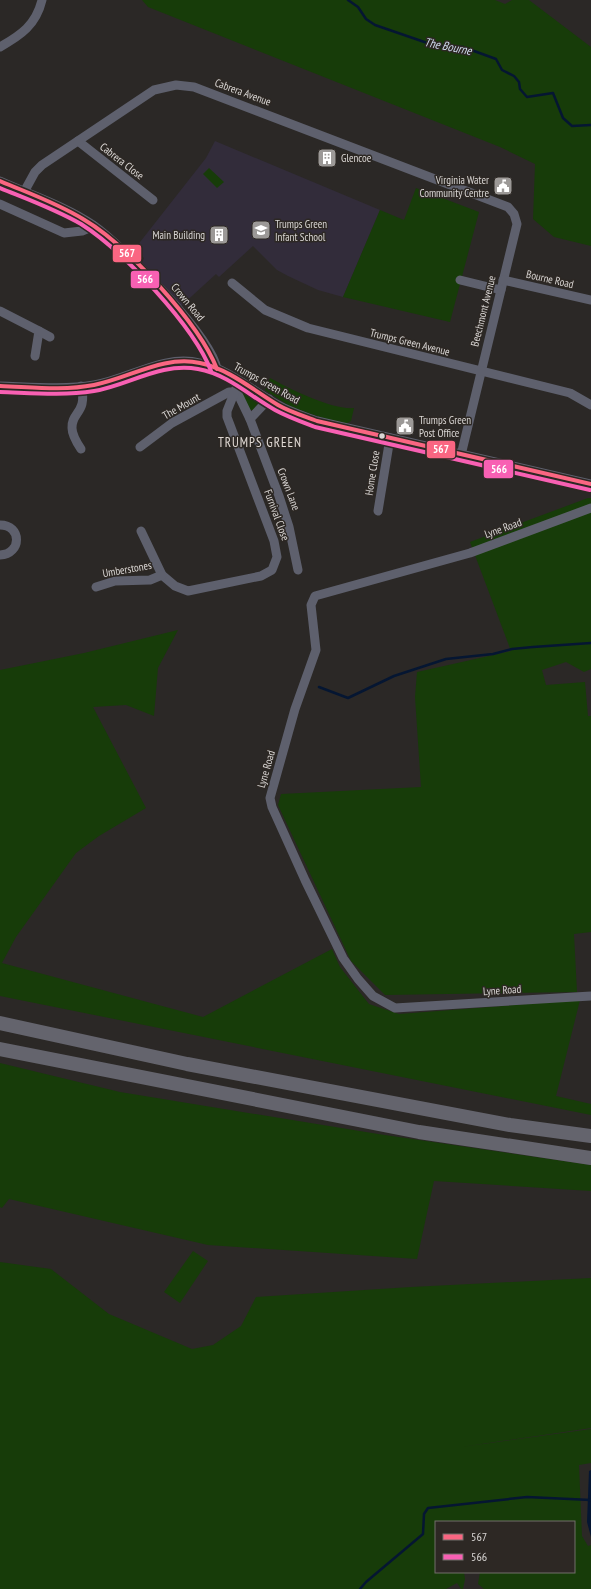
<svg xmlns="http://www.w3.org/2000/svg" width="591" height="1589" viewBox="0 0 591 1589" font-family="'PT Sans Narrow',sans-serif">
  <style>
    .education { fill: #322c3a }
    .green { fill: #173c09 }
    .water { fill: #051632 }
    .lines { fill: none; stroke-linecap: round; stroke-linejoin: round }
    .stream { stroke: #051632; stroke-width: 2.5 }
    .minor { stroke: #5e606d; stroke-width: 9 }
    .highway { stroke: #64646d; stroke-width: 14 }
    .bus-1-casing { stroke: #2d2824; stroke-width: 7 }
    .bus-2-casing { stroke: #2d2824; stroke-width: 7 }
    .bus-1 { stroke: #fa6682; stroke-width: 4 }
    .bus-2 { stroke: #f860b3; stroke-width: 4 }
    .bus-dot { fill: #d9d6d4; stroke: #2d2824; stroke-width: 1.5 }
    .labels { text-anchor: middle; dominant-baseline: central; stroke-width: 3; stroke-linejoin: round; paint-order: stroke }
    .street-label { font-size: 11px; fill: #d9d6d4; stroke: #2d2824 }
    .poi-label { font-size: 11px; fill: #d9d6d4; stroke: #2d2824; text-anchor: start }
    .water-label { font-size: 12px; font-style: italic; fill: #cfdcee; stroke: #2d2824 }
    .quarter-label { font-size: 13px; letter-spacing: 1px; fill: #e1dad5; stroke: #2d2824 }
    .line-badge { stroke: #2d2824; stroke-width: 1.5 }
    .badge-label { font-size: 11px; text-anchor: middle; font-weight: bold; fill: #fff }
  </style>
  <rect width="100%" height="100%" fill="#2b2826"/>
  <!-- education -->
  <polygon class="education" points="215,141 380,210 343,297 318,290 288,276 277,270 253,246 219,277 216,274 181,306 142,263 144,258 140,254 136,255 133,251 206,158"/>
  <!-- green -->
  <g class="green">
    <polygon points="142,0 495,0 505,4 512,0 529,0 591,47 591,246 554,237 533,219 535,164 500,147 148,7"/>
    <polygon points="209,168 224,182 217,188 203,174"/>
    <polygon points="416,188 479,212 450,322 343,297 380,210 404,220"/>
    <path d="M 270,378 C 290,389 332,410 354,408 L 351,421 L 344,425 L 291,407 L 265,390 Z"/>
    <polygon points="240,389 245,389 261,399 253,410 250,410"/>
    <polygon points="588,498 591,498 591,669 584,672 566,662 542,670 546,685 585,682 588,716 591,716 591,932 574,934 577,992 385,995 351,961 278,805 281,794 421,787 415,697 417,672 511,651 470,542"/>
    <polygon points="178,630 158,668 154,716 126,705 93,707 146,808 99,836 76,853 16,937 2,963 203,1017 332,949 340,967 369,1004 399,1014 580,1000 556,1096 591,1104 591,1115 0,996 0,670 84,653"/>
    <polygon points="0,1063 120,1092 378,1134 591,1165 591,1191 434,1181 417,1259 208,1245 9,1199 2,1208 0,1207"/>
    <polygon points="193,1251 208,1261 180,1303 164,1292"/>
    <polygon points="0,1262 51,1269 109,1314 192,1349 213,1345 241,1326 256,1297 411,1287 591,1278 591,1428 461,1447 591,1429 591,1463 579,1465 582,1536 588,1546 591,1545 591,1589 484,1589 478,1584 480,1572 574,1572 574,1522 436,1522 436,1572 464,1572 465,1579 463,1589 461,1589 457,1583 446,1589 0,1589"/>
  </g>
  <!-- water -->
  <polygon class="water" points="591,1470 591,1537 587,1522 589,1471"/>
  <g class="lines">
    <!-- stream -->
    <g class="stream">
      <polyline points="348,0 358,7 366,19 375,25 436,46 463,47 496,59 502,70 514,76 519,82 520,89 527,97 553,93 563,118 572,126 591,125"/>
      <polyline points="319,687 348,698 394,676 446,659 493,654 512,649 533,647 591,643"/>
      <polyline points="360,1589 366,1582 423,1534 424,1514 428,1508 527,1497 591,1500"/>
    </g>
    <!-- minor -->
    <g class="minor">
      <path d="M 0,47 C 21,35 36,25 42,0"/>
      <polyline points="78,141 153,200"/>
      <path d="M 0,181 C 31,195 65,206 93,225 C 122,245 212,337 217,369"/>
      <polyline points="24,192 35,172 42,165 154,90 176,85 194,87 508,207 514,214 517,224 461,455"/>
      <polyline points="0,204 64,233 82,231 94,226"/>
      <polyline points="460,280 501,290"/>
      <polyline points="503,280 591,300"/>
      <polyline points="232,283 265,310 308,328 570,393 591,405"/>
      <polyline points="0,311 39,331 35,356"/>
      <polyline points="39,331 50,337"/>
      <path d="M 0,386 C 31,387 64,390 94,385 C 130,379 163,354 200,363 C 228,369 253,391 278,405 C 290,412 304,416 317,421 L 591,484"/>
      <polyline points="250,419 269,399"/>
      <polyline points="140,447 172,423 229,392 237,392 250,419 279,496 289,527 298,570"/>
      <path d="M 81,449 C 77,443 72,435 72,428 C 71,412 88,413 81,386"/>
      <polyline points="591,508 470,553 315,596 311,605 316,650 295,709 270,798 272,807 305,880 343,958 358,979 373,996 395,1008 591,996"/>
      <polyline points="378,511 390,438"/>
      <path d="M 0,525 C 22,525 22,554 0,555"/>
      <polyline points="141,531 162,575 175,586 188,591 261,576 272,570 277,557 274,541 227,417 227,411 239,381"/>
      <polyline points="96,587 115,581 150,580 162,575"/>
    </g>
    <!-- highway -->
    <g class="highway">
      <polyline points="0,1023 187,1064 510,1125 591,1136"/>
      <polyline points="0,1049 419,1132 591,1158"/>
    </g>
    <defs>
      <g id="bus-1">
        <path d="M 0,181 C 28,193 57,203 83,219 C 126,244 199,323 217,369"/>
        <path d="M 0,386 C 31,387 63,391 94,385 C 130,378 163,355 200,363 C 229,369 253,390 278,405 C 290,412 304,416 317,421 L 591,484"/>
      </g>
      <g id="bus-2">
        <path d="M 0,188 C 27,199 55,209 81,224 C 122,250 194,326 211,371"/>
        <path d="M 0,392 C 31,393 63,396 94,391 C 129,385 161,362 198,369 C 227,374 250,396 275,410 C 288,417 302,422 315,427 L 590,490"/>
      </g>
    </defs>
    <!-- bus-1 casing -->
    <use href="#bus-1" class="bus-1-casing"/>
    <!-- bus-2 casing -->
    <use href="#bus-2" class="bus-2-casing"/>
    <!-- bus-1 -->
    <use href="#bus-1" class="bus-1"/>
    <!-- bus-2 -->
    <use href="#bus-2" class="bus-2"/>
  </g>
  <!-- icons -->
  <defs>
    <symbol id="building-square" viewBox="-11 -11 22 22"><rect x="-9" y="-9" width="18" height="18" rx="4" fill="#9c9997" stroke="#2d2824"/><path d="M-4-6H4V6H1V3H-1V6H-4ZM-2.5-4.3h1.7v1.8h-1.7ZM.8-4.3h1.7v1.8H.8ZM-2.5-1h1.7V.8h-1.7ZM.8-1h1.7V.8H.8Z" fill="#fff"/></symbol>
    <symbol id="civic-square" viewBox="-11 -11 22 22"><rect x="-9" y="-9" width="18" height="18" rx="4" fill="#9c9997" stroke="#2d2824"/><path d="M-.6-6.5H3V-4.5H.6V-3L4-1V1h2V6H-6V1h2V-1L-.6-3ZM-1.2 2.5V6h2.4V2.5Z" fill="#fff"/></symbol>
    <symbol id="school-square" viewBox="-11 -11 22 22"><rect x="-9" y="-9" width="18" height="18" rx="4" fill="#9c9997" stroke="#2d2824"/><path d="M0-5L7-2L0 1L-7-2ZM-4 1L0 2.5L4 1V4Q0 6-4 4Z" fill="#fff"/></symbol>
  </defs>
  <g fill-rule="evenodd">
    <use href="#building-square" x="316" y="147" width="22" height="22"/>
    <use href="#civic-square" x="492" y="175" width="22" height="22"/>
    <use href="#school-square" x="250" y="219" width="22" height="22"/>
    <use href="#building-square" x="208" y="224" width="22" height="22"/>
    <use href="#civic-square" x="394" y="415" width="22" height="22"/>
  </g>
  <!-- markers -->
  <circle class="bus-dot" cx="382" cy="436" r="3.5"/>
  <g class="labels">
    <!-- street labels -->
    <g class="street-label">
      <text transform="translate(243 92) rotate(20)">Cabrera Avenue</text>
      <text transform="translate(122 161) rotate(38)">Cabrera Close</text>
      <text transform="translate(550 279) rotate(13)">Bourne Road</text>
      <text transform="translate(188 302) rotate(50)">Crown Road</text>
      <text transform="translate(483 311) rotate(-76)">Beechmont Avenue</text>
      <text transform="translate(410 342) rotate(14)">Trumps Green Avenue</text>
      <text transform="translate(267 383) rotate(29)">Trumps Green Road</text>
      <text transform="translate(181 406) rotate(-30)">The Mount</text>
      <text transform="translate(372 473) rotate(-81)">Home Close</text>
      <text transform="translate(289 489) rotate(69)">Crown Lane</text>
      <text transform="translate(277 515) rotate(70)">Furnival Close</text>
      <text transform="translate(503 528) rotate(-20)">Lyne Road</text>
      <text transform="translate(127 569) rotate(-10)">Umberstones</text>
      <text transform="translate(266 769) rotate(-74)">Lyne Road</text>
      <text transform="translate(502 990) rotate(-4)">Lyne Road</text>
    </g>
    <!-- poi labels -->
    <g class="poi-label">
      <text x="341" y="158">Glencoe</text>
      <text x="489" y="180" text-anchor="end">Virginia Water<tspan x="489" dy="13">Community Centre</tspan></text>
      <text x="275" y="224">Trumps Green<tspan x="275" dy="13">Infant School</tspan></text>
      <text x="205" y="235" text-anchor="end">Main Building</text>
      <text x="419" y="420">Trumps Green<tspan x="419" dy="13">Post Office</tspan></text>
    </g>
    <!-- water labels -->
    <g class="water-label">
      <text transform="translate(448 46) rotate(11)">The Bourne</text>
    </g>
    <!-- quarter labels -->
    <g class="quarter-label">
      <text x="260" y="442">TRUMPS GREEN</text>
    </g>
  </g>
  <g class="line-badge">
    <rect x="112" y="244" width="30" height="19" rx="4" fill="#fa6682"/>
    <rect x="130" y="270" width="30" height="19" rx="4" fill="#f860b3"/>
    <rect x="426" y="440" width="30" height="19" rx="4" fill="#fa6682"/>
    <rect x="483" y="459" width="31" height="20" rx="4" fill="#f860b3"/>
  </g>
  <g class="badge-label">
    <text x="127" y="257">567</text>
    <text x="145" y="283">566</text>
    <text x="441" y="453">567</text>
    <text x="499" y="473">566</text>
  </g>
  <!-- legend -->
  <rect x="435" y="1521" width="140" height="52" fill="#2d2824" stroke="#726e6a"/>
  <rect x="443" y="1534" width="20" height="6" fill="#fa6682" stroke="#726e6a"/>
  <text x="471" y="1541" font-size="12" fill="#d9d6d4">567</text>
  <rect x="443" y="1554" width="20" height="6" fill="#f860b3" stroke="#726e6a"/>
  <text x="471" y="1561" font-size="12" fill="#d9d6d4">566</text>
</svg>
